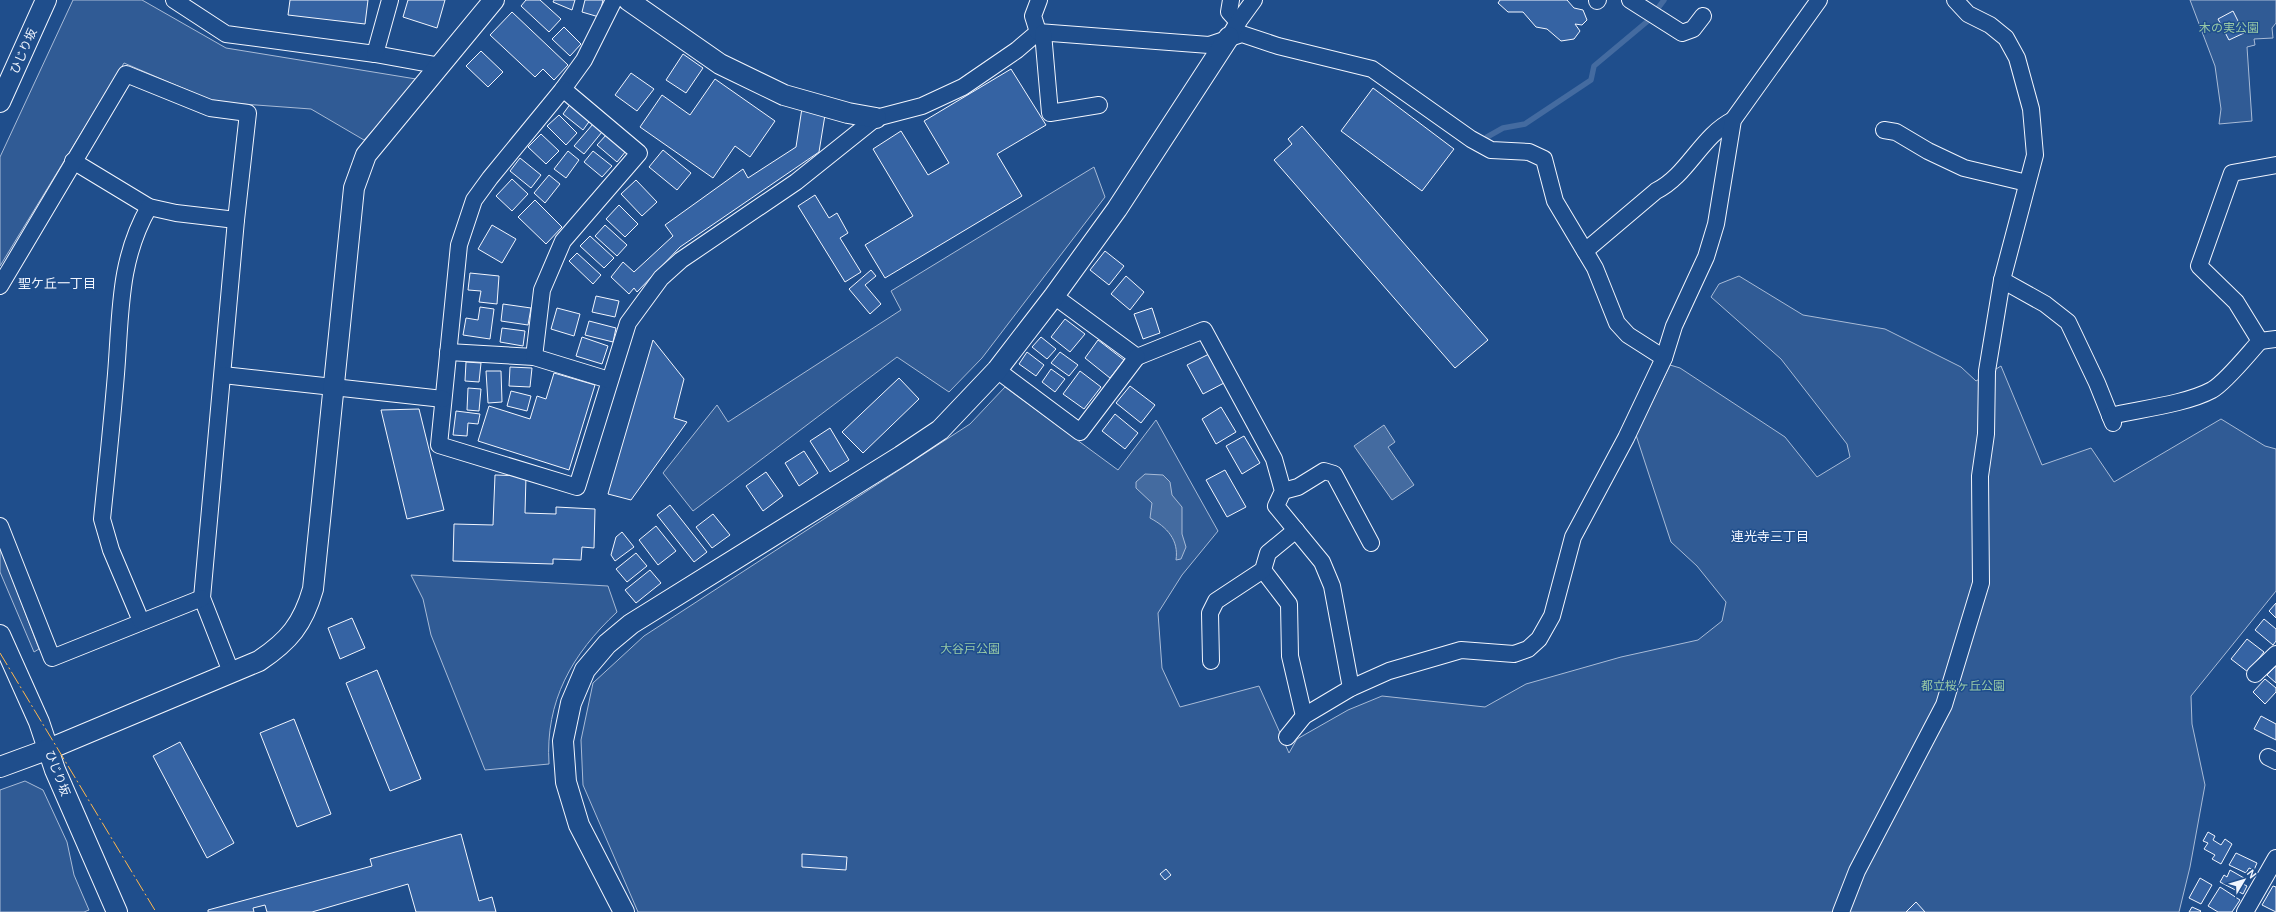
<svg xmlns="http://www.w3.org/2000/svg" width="2276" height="912" viewBox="0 0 2276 912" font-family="Cabin,'Noto Sans JP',sans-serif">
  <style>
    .green { fill: #305b95; stroke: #a8bbd7 }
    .water { fill: #446ba0; stroke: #a8bbd7 }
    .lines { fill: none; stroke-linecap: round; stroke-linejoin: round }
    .stream { stroke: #446ba0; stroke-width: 5.5 }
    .building { fill: #3563a3; stroke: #f2f6ff }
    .minor-casing { stroke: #f2f6ff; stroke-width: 18 }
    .tertiary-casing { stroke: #f2f6ff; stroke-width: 22 }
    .minor { stroke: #1f4e8c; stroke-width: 16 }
    .tertiary { stroke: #1f4e8c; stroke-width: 20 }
    .power { stroke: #ffb74d; stroke-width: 1; stroke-dasharray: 14 3 2 3; stroke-linecap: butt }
    .labels { text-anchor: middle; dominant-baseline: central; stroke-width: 3; stroke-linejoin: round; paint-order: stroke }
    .park-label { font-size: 12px; fill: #97c8a6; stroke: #1f4e8c }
    .street-label { font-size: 12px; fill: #f2f6ff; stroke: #1f4e8c }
    .neighbourhood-label { font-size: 13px; fill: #f2f6ff; stroke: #1f4e8c }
  </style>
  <rect width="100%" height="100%" fill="#1f4e8c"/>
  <!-- green -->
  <g class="green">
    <polygon points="73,0 142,0 226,48 416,79 414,87 364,140 311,109 215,102 124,63 0,266 0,157"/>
    <polygon points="2190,0 2276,0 2276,23 2272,28 2273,38 2254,39 2255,45 2247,47 2252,121 2219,124 2221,109 2215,66"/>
    <polygon points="1094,167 1105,197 982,358 949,392 897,357 693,511 663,473 717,405 728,422 901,310 891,291"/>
    <polygon points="1739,276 1803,315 1885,329 1961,367 1976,381 2001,366 2042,465 2091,448 2114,482 2221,419 2265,446 2276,449 2276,591 2191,696 2192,724 2205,785 2190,867 2179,912 638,912 583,785 581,740 593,683 644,636 970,424 1005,387 1118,470 1156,420 1218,531 1182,575 1158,613 1162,668 1180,707 1259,686 1289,753 1297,739 1348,710 1382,696 1485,707 1526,684 1621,657 1698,640 1722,621 1726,602 1697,566 1671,542 1636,435 1670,365 1680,368 1785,437 1817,477 1850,457 1847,444 1781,359 1711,297 1719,284"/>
    <polygon points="0,546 39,649 34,652 0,572"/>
    <path d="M 411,575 L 608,586 L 617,612 C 572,654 545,701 549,764 L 485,770 L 431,635 L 423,599 Z"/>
    <polygon points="25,781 43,790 67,842 74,875 89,910 84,912 0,912 0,790"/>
  </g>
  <!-- water -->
  <g class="water">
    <polygon points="1384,425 1395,442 1388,447 1414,485 1392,500 1354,446"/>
    <path d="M 1145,474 L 1163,475 L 1170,482 L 1172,495 L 1182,507 L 1182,534 L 1186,547 L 1181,559 L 1176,560 C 1179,540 1167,527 1150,518 L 1152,503 L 1136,488 L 1136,482 Z"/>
  </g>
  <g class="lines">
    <!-- stream -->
    <polyline class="stream" points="1487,137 1503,128 1525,124 1591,80 1594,66 1649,20 1664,0"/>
  </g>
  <!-- building -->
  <g class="building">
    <polygon points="290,0 368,0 365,24 288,15"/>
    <polygon points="408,0 445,0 437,28 403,17"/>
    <polygon points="526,0 540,0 561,19 549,32 521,6"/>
    <polygon points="554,0 575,0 572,10 553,2"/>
    <polygon points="585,0 603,0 599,17 582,12"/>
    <polygon points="1500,0 1567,0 1574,8 1583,10 1587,20 1582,25 1575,24 1580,31 1574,39 1561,41 1547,29 1536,27 1523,12 1508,12 1498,3"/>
    <polygon points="2233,11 2244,33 2229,40 2218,19"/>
    <polygon points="512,12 568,65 554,80 543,69 535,77 490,35"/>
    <polygon points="564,27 581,44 570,56 552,39"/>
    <polygon points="481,51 503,72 488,87 466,66"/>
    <polygon points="683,54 703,68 686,93 666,80"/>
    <polygon points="1011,69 1046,125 997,154 1022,196 885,278 865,245 913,216 873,149 901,131 928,175 949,163 924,121"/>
    <polygon points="631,73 654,89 637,111 615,95"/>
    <polygon points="715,79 775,121 750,157 735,146 713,178 640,127 662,95 690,115"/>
    <polygon points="1373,88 1454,149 1422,191 1341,131"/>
    <polygon points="571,103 591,119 583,130 563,114"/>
    <polygon points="802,108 825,115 819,152 680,247 637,292 634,288 629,294 611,277 623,262 634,272 673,236 665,225 743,169 748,178 796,147"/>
    <polygon points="559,115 577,133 566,145 547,126"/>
    <polygon points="593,124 602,132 584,154 574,146"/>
    <polygon points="1302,126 1488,340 1455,368 1274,160 1292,144 1288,139"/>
    <polygon points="541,134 559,151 546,164 528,147"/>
    <polygon points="607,134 626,151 617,162 597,145"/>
    <polygon points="663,150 691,173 677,190 649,167"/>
    <polygon points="568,151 579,160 566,178 554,169"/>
    <polygon points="593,151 612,166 602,177 584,162"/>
    <polygon points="520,158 541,175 531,188 510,171"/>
    <polygon points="549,175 560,184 545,203 534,193"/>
    <polygon points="512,179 528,194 512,211 496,196"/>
    <polygon points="636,180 657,202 642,216 621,194"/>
    <polygon points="815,195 829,218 837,213 848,233 840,238 861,272 845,282 798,206"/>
    <polygon points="535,200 562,227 546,244 518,217"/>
    <polygon points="619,205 638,224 625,237 606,219"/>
    <polygon points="492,225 516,239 502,263 478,249"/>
    <polygon points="605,225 627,245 617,256 595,236"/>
    <polygon points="590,236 614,258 604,268 580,246"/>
    <polygon points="1105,251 1124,266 1109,285 1090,270"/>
    <polygon points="577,253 601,275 593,284 569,261"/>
    <polygon points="871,270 876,276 865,285 881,304 870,314 849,289"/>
    <polygon points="470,273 499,276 497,304 479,302 481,291 468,290"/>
    <polygon points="1126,276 1144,292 1130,310 1111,294"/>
    <polygon points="596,296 619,301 615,317 592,312"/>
    <polygon points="503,304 531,308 528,325 501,321"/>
    <polygon points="480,307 494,309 490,339 463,335 466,318 478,320"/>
    <polygon points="557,308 580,314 574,336 551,329"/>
    <polygon points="1152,308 1160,333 1143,339 1134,314"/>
    <polygon points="1065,319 1085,334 1070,352 1051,337"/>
    <polygon points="589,321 616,328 613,342 585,335"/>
    <polygon points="502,328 525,331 523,346 500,342"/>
    <polygon points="582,337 608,346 602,364 576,356"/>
    <polygon points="1041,337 1056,349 1047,359 1032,347"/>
    <polygon points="653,340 684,379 674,418 687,422 631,500 608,494"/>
    <polygon points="1098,340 1124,360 1110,378 1085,358"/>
    <polygon points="1027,352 1044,365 1036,376 1019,364"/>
    <polygon points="1060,352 1078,365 1069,376 1051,363"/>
    <polygon points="1209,354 1224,383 1203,394 1187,365"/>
    <polygon points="466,362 481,363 479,382 465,381"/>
    <polygon points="510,367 532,368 530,387 509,386"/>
    <polygon points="1051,369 1065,379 1055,392 1042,382"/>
    <polygon points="486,371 501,371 502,402 488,403"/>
    <polygon points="1080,371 1101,387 1084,409 1063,394"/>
    <polygon points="554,373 595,385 569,470 478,441 489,406 530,419 537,396 546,399"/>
    <polygon points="899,378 919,399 863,453 842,432"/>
    <polygon points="1130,386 1155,405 1141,423 1116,403"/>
    <polygon points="468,388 481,389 479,411 467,410"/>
    <polygon points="511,391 531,396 527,411 507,406"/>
    <polygon points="1221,407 1236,432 1216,444 1202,419"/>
    <polygon points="419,409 444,510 407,519 381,410"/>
    <polygon points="456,411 480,414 478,424 468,423 467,436 453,435"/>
    <polygon points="1115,414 1138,433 1125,449 1102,431"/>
    <polygon points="830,428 849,460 830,472 810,441"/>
    <polygon points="1244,436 1260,463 1242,474 1226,446"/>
    <polygon points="804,451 818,473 799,486 785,463"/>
    <polygon points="1225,470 1246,507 1227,517 1206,480"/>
    <polygon points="766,472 783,496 763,511 746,486"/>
    <polygon points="495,475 526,476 525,513 556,514 556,507 595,509 594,548 582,547 581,560 553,559 553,564 453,561 454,524 493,525"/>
    <polygon points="670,505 707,552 694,562 657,515"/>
    <polygon points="713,514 730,535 712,548 696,527"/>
    <polygon points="656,526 676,551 658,565 639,540"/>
    <polygon points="622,532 634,547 615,561 611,555 616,537"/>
    <polygon points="636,553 647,566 627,582 616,569"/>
    <polygon points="650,570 661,583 636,603 625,590"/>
    <polygon points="2276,603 2276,618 2269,611"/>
    <polygon points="352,618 365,648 340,659 328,628"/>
    <polygon points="2264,619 2276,629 2276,641 2273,645 2255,630"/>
    <polygon points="2247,639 2264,652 2248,672 2231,659"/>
    <polygon points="2276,666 2276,683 2267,675"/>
    <polygon points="377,670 421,779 390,791 346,683"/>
    <polygon points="2265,679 2276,688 2276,692 2265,704 2253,692"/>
    <polygon points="2261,716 2276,724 2276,740 2254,729"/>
    <polygon points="294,719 331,814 297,827 260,733"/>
    <polygon points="180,742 234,843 207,858 153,756"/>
    <polygon points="2208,832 2215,836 2213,840 2221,845 2225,839 2232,844 2221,864 2212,859 2215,855 2204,849 2208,843 2203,841"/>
    <polygon points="461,834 479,901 492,897 496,912 416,912 408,884 312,912 267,912 265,905 253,908 254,912 208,912 208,910 372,866 370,859"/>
    <polygon points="2236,853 2257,863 2254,870 2249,868 2246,873 2229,865"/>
    <polygon points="802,854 847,857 846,870 802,867"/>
    <polygon points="1166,869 1171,875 1165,880 1160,874"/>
    <polygon points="2230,870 2244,878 2241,883 2247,886 2243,894 2220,882 2224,875 2227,877"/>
    <polygon points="2200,878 2212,885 2201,904 2189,898"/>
    <polygon points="2273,886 2276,887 2276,912 2262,905"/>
    <polygon points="2220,887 2240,900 2232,912 2218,912 2208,906"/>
    <polygon points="1916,902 1925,912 1906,912"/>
    <polygon points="2192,907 2201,911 2200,912 2189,912"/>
  </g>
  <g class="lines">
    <defs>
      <g id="minor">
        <polyline points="174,0 226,34 375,54 441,66"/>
        <polyline points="614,0 584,60 563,89 490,178 474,200 459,245 439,445 577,487 628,323 661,278 681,260 796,182 876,118 922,106 963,87 1017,50 1038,32 1209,45 1242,34 1278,46 1372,69 1471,139 1491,150 1529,152 1544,159 1555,201 1595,268 1617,323 1628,335 1664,358"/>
        <polyline points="1231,0 1229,12 1238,22"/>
        <polyline points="1630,0 1682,33 1693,29 1703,16"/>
        <polyline points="1597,1 1598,0"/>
        <polyline points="1038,32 1033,16 1039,0"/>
        <polyline points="1043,33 1050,113 1099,105"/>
        <polyline points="1229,37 1238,22 1254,0"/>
        <polyline points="375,54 390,0"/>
        <polyline points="1884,130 1896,132 1928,151 1964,168 2027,183"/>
        <polyline points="73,161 149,207 176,213 236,220"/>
        <path d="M 1585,251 L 1656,191 C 1688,175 1701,136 1733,120"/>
        <polyline points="2002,280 2045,304 2068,322 2097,383 2113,423"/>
        <polyline points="0,286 126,74 210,108 248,113 236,220 202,598 231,672"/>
        <polyline points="1054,296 1137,357 1204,330 1274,459 1283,491 1276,506 1322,562 1332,586 1351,688"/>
        <polyline points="2260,341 2276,339"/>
        <polyline points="448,352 534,357 609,380"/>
        <polyline points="534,357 542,290 563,241 639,153 563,89"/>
        <polyline points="997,370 1080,432 1137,357"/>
        <polyline points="223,375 443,399"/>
        <path d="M 2110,416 C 2140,409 2186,404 2212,390 C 2226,382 2249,353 2260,341 L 2236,302 L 2199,266 L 2232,173 L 2276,165"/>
        <polyline points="1283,491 1298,487 1324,471 1334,474 1371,543"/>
        <polyline points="0,526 52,658 202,598"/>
        <polyline points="1263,570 1289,604 1290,656 1304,716"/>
        <path d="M 141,621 L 111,550 L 102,519 C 107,471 112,422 116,374 C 121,314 118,261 149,207"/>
        <polyline points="1211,661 1210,613 1216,601 1263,570 1268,553 1296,530"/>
        <polyline points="2255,674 2276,654"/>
        <polyline points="1287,737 1304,716 1351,688 1389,671 1461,650 1514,654 1528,649 1539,639 1552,616 1573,537 1626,438 1664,358 1674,326 1706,257 1716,224 1733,120 1819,0"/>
        <polyline points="2268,757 2276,761"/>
        <polyline points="1841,912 1857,871 1944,705 1981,583 1980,476 1986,434 1987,371 2002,280 2035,155 2031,109 2017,58 2006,38 1990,25 1968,14 1955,0"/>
        <polyline points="2245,912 2276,858"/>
      </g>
      <g id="tertiary">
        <polyline points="628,0 720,64 784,95 848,113 876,118"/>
        <polyline points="0,102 46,0"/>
        <polyline points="0,635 39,722 55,770 117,912"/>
        <path d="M 0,767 L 49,749 L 259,661 C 289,641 303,624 313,589 L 354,188 L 366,155 L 494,0"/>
        <polyline points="624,912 579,825 566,782 563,741 571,703 585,670 607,644 631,624 901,456 940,430 997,370 1054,296 1117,209 1229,37"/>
      </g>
    </defs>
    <!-- minor casing -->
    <use href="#minor" class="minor-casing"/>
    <!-- tertiary casing -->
    <use href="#tertiary" class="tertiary-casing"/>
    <!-- minor -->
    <use href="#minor" class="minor"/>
    <!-- tertiary -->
    <use href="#tertiary" class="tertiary"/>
    <!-- power -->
    <polyline class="power" points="0,653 156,912"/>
  </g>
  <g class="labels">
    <!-- park labels -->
    <g class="park-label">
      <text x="2229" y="27">木の実公園</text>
      <text x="970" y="648">大谷戸公園</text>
      <text x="1963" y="685">都立桜ヶ丘公園</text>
    </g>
    <!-- street labels -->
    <g class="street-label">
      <text transform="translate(23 51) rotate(-66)">ひじり坂</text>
      <text transform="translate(58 773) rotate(69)">ひじり坂</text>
    </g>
    <!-- neighbourhood labels -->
    <g class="neighbourhood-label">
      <text x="57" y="283">聖ケ丘一丁目</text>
      <text x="1770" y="536">連光寺三丁目</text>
    </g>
  </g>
  <!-- north arrow -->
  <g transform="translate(2244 880) rotate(52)" stroke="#1f4e8c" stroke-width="3" paint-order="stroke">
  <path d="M0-3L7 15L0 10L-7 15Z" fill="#f2f6ff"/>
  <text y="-6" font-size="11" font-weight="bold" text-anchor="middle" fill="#f2f6ff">N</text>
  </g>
</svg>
